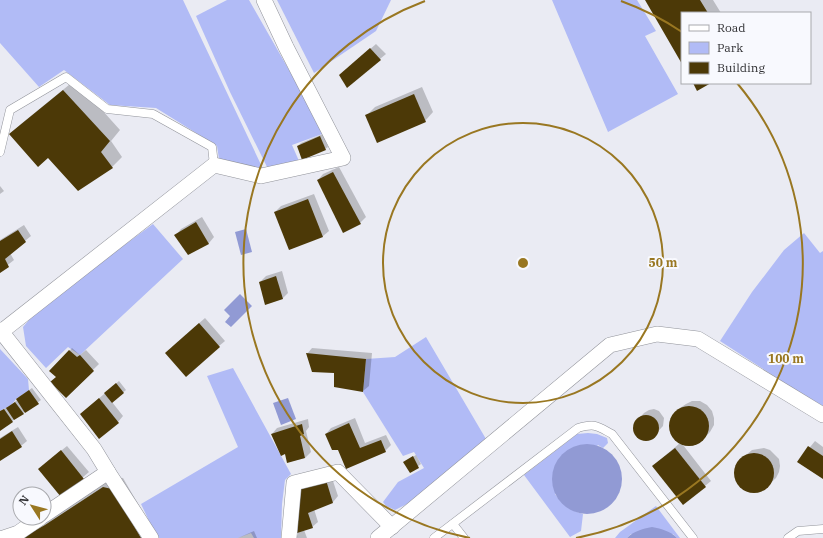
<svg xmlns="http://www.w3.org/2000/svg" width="823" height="538" viewBox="0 0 823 538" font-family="'IBM Plex Serif',serif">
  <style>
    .green { fill: #b1bbf6 }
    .water { fill: #919ad4 }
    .shadow { fill: #0003 }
    .building { fill: #4c3907 }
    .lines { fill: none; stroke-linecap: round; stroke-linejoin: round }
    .service-casing { stroke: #91939a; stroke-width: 9 }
    .minor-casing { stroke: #91939a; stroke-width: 16 }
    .service { stroke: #fff; stroke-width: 8 }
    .minor { stroke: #fff; stroke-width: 15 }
    .ring { fill: none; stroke: #997721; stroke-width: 2 }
    .centre { fill: #997721; stroke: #f8f9fe; stroke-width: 2 }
    .ring-label { font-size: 12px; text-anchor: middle; font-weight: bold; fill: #997721; stroke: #f8f9fe; stroke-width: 4; stroke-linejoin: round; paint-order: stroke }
  </style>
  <rect width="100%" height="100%" fill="#eaebf3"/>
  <!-- green -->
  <g class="green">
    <polygon points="0,0 183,0 264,171 219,159 217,146 156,108 110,105 64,70 39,87 0,43"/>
    <polygon points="227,0 249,0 325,133 292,145 299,161 269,171 230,92 196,16"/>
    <polygon points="277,0 391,0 376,31 314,73"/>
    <polygon points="552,0 637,0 656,31 645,36 678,94 608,132"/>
    <polygon points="153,224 183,259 80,355 68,347 46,368 26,346 23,327 40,307"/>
    <polygon points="804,233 820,253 823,251 823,406 791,387 720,341 752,292 784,250"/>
    <polygon points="426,337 486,439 409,503 395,510 386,506 383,502 398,482 424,468 414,452 403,456 363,392 366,359 395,357"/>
    <path d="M 0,349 L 28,379 L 29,390 L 16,399 C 13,405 5,408 0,411 Z"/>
    <polygon points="233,368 291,474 285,480 282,504 281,538 254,538 251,533 238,538 158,538 151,525 141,504 238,447 207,376"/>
    <path d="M 588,433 L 597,434 L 607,438 L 608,443 L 603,448 L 598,445 L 555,494 C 563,505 570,510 583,514 L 581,531 L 570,537 L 524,475 L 577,434 Z"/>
    <polygon points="656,506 680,538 677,538 673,534 631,534 627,538 615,538 620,532"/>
  </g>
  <!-- water -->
  <g class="water">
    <polygon points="246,229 252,252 241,255 235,232"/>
    <polygon points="240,294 252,306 231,327 225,322 230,316 224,310"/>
    <polygon points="288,398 296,419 281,425 273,403"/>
    <circle cx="587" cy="479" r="35"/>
    <path d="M 652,527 C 662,529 670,531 677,538 L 627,538 C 634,531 642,529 652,527 Z"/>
  </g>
  <!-- shadow -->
  <g class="shadow">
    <polygon points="646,0 713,0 721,13 682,13 682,62"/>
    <polygon points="376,44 386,54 347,86 346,70"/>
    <polygon points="75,80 120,130 111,141 122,157 112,167 48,157 10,134 21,124"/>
    <polygon points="422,87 433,112 425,121 367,115 375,107"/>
    <polygon points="323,134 328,147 325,149 298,146 301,143"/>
    <polygon points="339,167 366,217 360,223 318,180 323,174"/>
    <polygon points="0,186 4,191 0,194"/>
    <polygon points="314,194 329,231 323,236 290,249 275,212 281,206"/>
    <polygon points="202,217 214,237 209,243 189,254 176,235 181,229"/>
    <polygon points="24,225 31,236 10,253 14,260 0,271 0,240"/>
    <polygon points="282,271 288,293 282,299 260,282 266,276"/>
    <polygon points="205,318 225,341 219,346 172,347"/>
    <polygon points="72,348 80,355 86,350 99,364 66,396 57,377 51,371"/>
    <polygon points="312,348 372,353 369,386 363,391 307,354"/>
    <polygon points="119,381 126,390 112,402 123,416 118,422 81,414"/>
    <polygon points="32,388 41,400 0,430 0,412 7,407 8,408 17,400 19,397"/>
    <polygon points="692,401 700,401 707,405 712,411 714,418 714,425 710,432 698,444 691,446 683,445 711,481 683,504 653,466 680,443 676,441 671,435 670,428 671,420 674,414 680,408 686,404"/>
    <polygon points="654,409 659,411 664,418 663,426 651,439 641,439 637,437 634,432 634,428 635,423 644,413 649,410"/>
    <polygon points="355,418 365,443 386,435 391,445 385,451 339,449 326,434 331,428"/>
    <polygon points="308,419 309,427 306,431 311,452 305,458 288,462 285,453 272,434 277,428"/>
    <polygon points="18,427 27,441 21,446 0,460 0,438"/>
    <polygon points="815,441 823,447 823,478 798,462"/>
    <polygon points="67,446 89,472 61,496 45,464"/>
    <polygon points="764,448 770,450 779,459 780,466 779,472 776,478 765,488 754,492 748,491 738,483 736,477 737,465 740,460 752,450"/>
    <polygon points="416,455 421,464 410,472 407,460"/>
    <polygon points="331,475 338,496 333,502 314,509 318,522 312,527 304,530 307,538 296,538 298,534 301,486"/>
    <polygon points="114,477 123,478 155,533 149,538 20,538 51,520 56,515"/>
    <polygon points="254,531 257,538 238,538"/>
  </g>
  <!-- building -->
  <g class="building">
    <polygon points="645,0 700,0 708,13 682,13 682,64"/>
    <polygon points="370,48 381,60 347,88 339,75"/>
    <polygon points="693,83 711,83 697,91"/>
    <polygon points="63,90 110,141 101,152 113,168 78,191 48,158 38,167 9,134"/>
    <polygon points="414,94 426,122 377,143 365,115"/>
    <polygon points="320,136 326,150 302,160 297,146"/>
    <polygon points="333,172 361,224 343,233 317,180"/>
    <polygon points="308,199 323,237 289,250 274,212"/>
    <polygon points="196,222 209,244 188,255 174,235"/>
    <polygon points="18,230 26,242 5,259 9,267 0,273 0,241"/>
    <polygon points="276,276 283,299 265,305 259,282"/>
    <polygon points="199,323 220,347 186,377 165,353"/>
    <polygon points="69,350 77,357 80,355 94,371 66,398 50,382 56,377 49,371"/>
    <polygon points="306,353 366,359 363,392 334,387 334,373 312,372"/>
    <polygon points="116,383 124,393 112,403 104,393"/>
    <polygon points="29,390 39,404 25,413 16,399"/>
    <polygon points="99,398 119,423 99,439 80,414"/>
    <polygon points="15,402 24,414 14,420 6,408"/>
    <circle cx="689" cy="426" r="20"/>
    <polygon points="4,409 13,422 0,431 0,411"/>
    <circle cx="646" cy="428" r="13"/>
    <polygon points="349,423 360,448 381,440 386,452 346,469 338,450 332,450 325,434"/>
    <polygon points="302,424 304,434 300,436 305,458 287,463 285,454 281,456 271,434"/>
    <polygon points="12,431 22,447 0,461 0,439"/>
    <polygon points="808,446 823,456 823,479 797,462"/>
    <polygon points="675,448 706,487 683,505 652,466"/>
    <polygon points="61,450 84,479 61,497 38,469"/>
    <circle cx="754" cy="473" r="20"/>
    <polygon points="413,456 419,468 410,473 403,462"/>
    <polygon points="326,480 333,503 308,513 313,528 297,533 300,486"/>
    <polygon points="103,487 112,489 141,538 22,538 45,525"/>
  </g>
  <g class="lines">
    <defs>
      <g id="service">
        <polyline points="0,152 10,110 66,77 107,109 153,114 212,147 214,165"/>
        <polyline points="453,524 464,538"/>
        <path d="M 434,538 L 578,428 C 595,423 597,426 612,434 L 693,538"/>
        <polyline points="788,538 798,531 823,529"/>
      </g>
      <g id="minor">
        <polyline points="0,330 94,449 108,472"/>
        <polyline points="1,332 214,165 261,176 343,158 286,47 264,0"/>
        <polyline points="44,515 108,472 151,538"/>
        <polyline points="3,538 18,533 40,518"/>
        <polyline points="289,538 294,483 338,472 392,527"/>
        <polyline points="378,538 610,345 657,334 698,339 823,415"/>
      </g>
    </defs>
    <!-- service casing -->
    <use href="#service" class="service-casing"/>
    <!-- minor casing -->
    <use href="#minor" class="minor-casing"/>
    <!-- service -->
    <use href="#service" class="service"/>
    <!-- minor -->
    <use href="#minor" class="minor"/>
  </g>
  <!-- distance rings -->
  <g class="ring">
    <circle cx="523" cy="263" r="140"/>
    <path d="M470 538A280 280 0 0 1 425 1M621 1A280 280 0 0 1 682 32M737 83A280 280 0 0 1 576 538"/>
  </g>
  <circle cx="523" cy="263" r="6" class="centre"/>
  <g class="ring-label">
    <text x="663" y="267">50 m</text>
    <text x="786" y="363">100 m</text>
  </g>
  <!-- legend -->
  <rect x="681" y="12" width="130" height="72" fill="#f8f9fe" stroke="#a8a9ad"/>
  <rect x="689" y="25" width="20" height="6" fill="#ffffff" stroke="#a8a9ad"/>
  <text x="717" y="32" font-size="12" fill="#303033">Road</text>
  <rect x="689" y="42" width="20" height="12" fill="#b1bbf6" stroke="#a8a9ad"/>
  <text x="717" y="52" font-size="12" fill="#303033">Park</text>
  <rect x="689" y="62" width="20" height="12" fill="#4c3907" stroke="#a8a9ad"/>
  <text x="717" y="72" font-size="12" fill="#303033">Building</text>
  <!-- north arrow -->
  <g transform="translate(32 506) rotate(306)"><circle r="19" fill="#f8f9fe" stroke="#a8a9ad"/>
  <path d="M0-3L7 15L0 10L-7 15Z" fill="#997721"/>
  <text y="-6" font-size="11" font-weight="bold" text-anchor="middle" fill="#303033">N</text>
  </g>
</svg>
